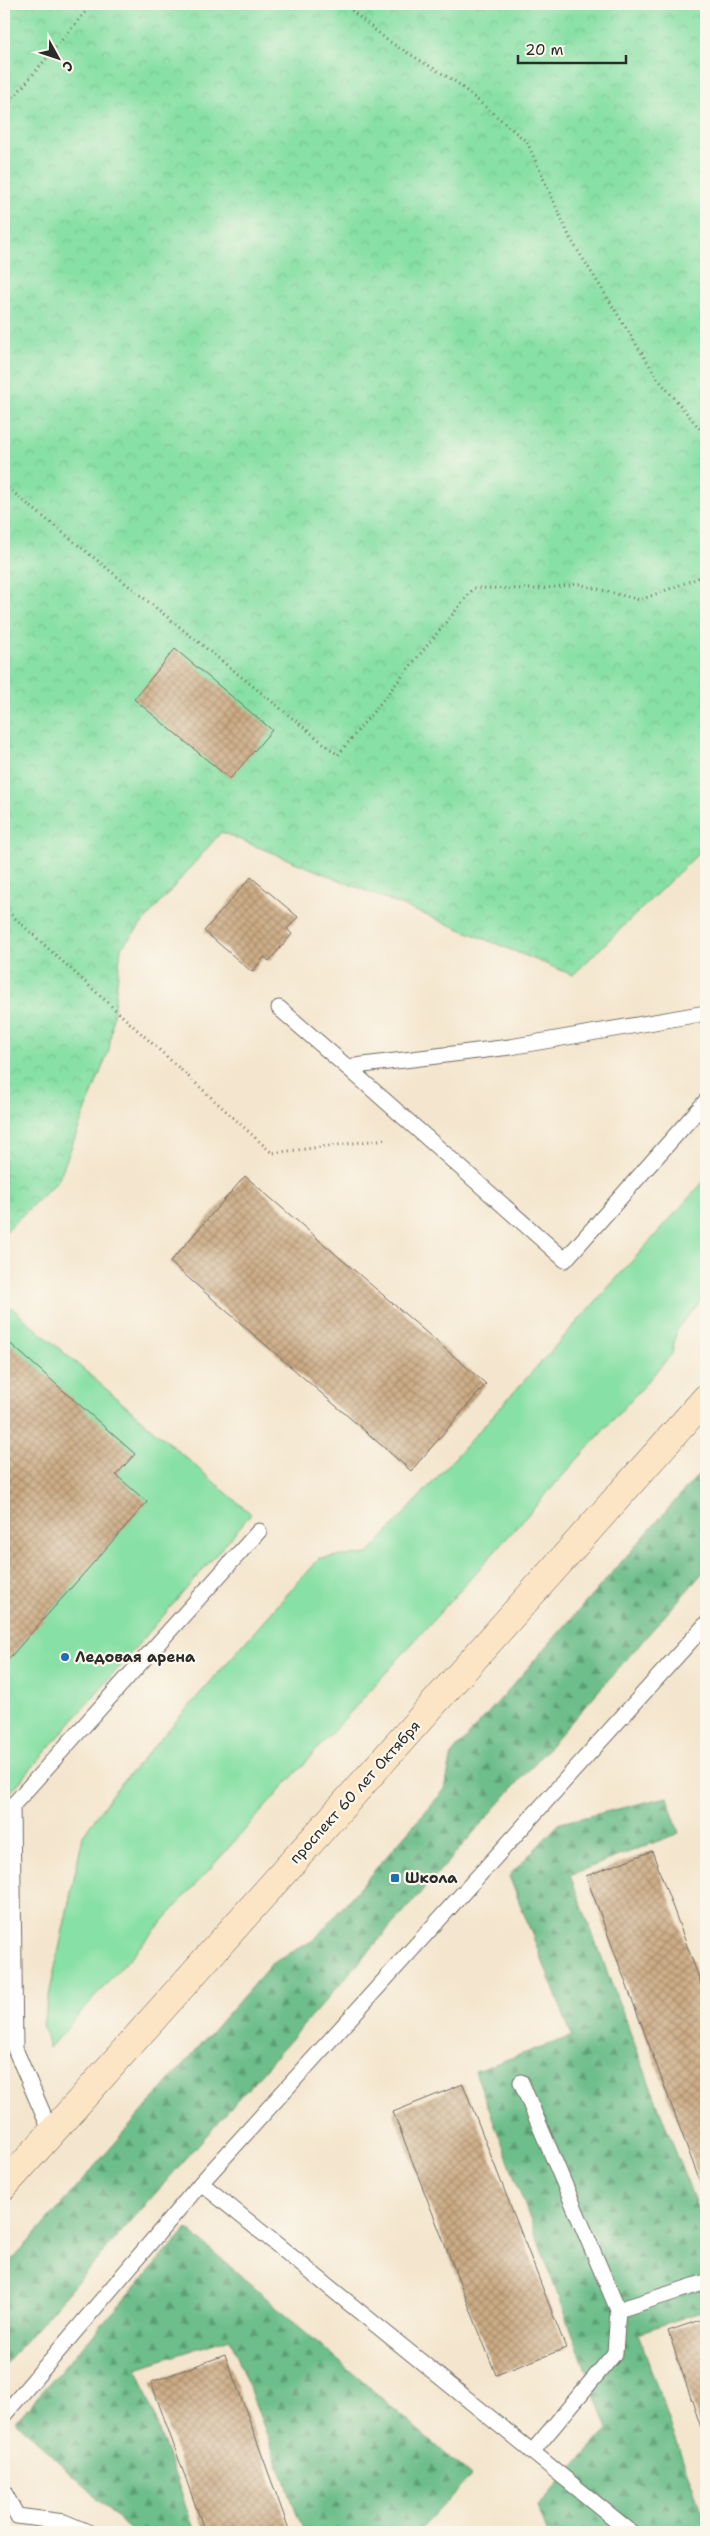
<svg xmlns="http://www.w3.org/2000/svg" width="710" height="2536" viewBox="0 0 710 2536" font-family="'Shantell Sans',sans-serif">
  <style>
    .grass { fill: #87e0a5; stroke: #598668 }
    .forest { fill: url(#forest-firs); stroke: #4c745a }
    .park { fill: url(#park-crowns); stroke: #598668 }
    .building { fill: url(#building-cross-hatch) }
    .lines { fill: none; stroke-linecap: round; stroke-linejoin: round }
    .lane-casing { stroke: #716c64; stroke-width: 17 }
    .secondary-casing { stroke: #716c64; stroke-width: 29 }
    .path { stroke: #716c64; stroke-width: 3; stroke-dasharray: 1 4; stroke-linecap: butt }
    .lane { stroke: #fff; stroke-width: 15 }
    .secondary { stroke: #fce5c4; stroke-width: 28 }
    .poi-dot { fill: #1f6fb2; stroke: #fbf7ec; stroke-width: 2 }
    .labels { text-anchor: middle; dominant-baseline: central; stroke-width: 4.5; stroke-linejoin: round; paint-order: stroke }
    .poi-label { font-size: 15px; font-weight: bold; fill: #2b2b2b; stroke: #fbf7ec; text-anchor: start }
    .street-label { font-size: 15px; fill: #2b2b2b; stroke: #fbf7ec }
  </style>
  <defs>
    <pattern id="forest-firs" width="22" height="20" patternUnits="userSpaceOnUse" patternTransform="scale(1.25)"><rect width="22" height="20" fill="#6dbe8a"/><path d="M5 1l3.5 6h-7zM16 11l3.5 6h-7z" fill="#5a9b71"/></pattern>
    <pattern id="park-crowns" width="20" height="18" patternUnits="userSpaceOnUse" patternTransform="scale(1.25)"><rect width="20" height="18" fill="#87e0a5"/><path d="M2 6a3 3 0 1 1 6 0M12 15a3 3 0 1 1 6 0" fill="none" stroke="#75c08e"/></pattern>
    <pattern id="building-cross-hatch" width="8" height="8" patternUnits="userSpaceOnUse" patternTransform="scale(1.25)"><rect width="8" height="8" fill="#ccac85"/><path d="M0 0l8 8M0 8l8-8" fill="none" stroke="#a68c6d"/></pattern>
  </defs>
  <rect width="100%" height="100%" fill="#fbf7ec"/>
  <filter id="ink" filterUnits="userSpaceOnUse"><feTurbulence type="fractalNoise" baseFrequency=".02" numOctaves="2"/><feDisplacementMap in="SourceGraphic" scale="10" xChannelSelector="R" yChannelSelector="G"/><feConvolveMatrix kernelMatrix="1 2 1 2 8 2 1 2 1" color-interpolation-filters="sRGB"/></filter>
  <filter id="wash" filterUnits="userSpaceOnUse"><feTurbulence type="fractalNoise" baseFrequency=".0096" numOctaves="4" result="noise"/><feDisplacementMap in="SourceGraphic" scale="20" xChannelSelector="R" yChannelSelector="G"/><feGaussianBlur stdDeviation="1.12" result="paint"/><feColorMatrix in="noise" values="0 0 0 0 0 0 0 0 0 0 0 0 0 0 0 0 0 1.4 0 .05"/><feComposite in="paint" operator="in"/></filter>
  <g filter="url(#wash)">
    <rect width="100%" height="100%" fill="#f4e6ce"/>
    <!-- grass -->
    <g class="grass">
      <polygon points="706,1179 706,1295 677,1329 672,1354 49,2048 43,2024 83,1836 112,1794 319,1558 368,1554"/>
      <polygon points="4,1301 251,1514 4,1800"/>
    </g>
    <!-- forest -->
    <g class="forest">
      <polygon points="706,1466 706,1569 4,2365 4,2270 274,1961 314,1940 445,1789 452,1754"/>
      <polygon points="667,1797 679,1833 570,1875 706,2231 706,2310 638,2333 706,2524 706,2532 547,2532 537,2506 608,2429 475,2071 572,2036 509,1876 560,1823"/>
      <polygon points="187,2229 471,2476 417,2532 304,2532 230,2338 137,2368 195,2532 132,2532 16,2421"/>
    </g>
    <!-- park -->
    <polygon class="park" points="4,4 706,4 706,846 573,975 221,832 121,948 109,1050 59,1179 4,1233"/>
    <g id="blocks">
      <!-- building -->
      <g class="building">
        <polygon points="175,649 272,730 230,779 134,699"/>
        <polygon points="251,877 298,917 287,929 292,934 269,961 264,957 252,972 204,931"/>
        <polygon points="245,1176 486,1384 411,1471 170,1262"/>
        <polygon points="4,1338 135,1454 116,1475 147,1502 4,1664"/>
        <polygon points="652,1851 706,1997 706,2198 586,1876"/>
        <polygon points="463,2084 566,2348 496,2375 393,2112"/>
        <polygon points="706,2318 706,2442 668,2331"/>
        <polygon points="225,2355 242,2400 290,2532 205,2532 151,2382"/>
      </g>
    </g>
  </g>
  <g filter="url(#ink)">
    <use href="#blocks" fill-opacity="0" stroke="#716c64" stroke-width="1"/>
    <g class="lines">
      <defs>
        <g id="lane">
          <polyline points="279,1008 347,1067 510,1047 706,1013"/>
          <polyline points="347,1067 565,1260 706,1101"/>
          <polyline points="521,2082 618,2310"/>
          <polyline points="51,2132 15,2049 12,1806 259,1531"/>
          <polyline points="201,2183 631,2532"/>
          <polyline points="4,2415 201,2183 706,1624"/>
          <polyline points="532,2452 615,2353 618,2310 706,2282"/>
          <polyline points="4,2492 17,2516 64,2522 88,2532"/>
        </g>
        <polyline id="secondary" points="4,2186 706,1398"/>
      </defs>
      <!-- lane casing -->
      <use href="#lane" class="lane-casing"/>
      <!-- secondary casing -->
      <use href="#secondary" class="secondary-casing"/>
      <!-- path -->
      <g class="path">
        <polyline points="344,4 388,41 456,82 527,142 570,238 658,379 706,436"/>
        <polyline points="4,109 92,4"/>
        <polyline points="4,485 338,755 474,588 538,589 579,584 640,600 706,575"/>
        <polyline points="4,908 272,1153 387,1139"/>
      </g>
      <!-- lane -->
      <use href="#lane" class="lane"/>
      <!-- secondary -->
      <use href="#secondary" class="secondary"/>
    </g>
  </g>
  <!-- markers -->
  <g class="poi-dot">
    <circle cx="65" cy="1657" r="5"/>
    <rect x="390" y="1873" width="10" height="10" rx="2.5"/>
  </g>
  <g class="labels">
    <!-- poi labels -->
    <g class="poi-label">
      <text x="75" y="1657">Ледовая арена</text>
      <text x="405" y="1878">Школа</text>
    </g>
    <!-- street labels -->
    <g class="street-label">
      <text transform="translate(355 1792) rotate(-48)">проспект 60 лет Октября</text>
    </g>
  </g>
  <!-- margin -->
  <rect width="710" height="2536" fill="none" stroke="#fbf7ec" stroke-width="20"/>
  <!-- north arrow -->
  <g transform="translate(58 58) rotate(130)" stroke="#fbf7ec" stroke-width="4" paint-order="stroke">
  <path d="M0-4L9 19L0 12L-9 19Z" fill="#2b2b2b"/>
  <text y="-8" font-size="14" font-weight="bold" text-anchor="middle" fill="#2b2b2b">С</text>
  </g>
  <!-- scale -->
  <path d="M518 55v8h108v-8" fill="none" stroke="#2b2b2b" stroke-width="2.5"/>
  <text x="525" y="55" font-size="15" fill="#2b2b2b" stroke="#fbf7ec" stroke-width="4" paint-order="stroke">20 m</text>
</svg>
